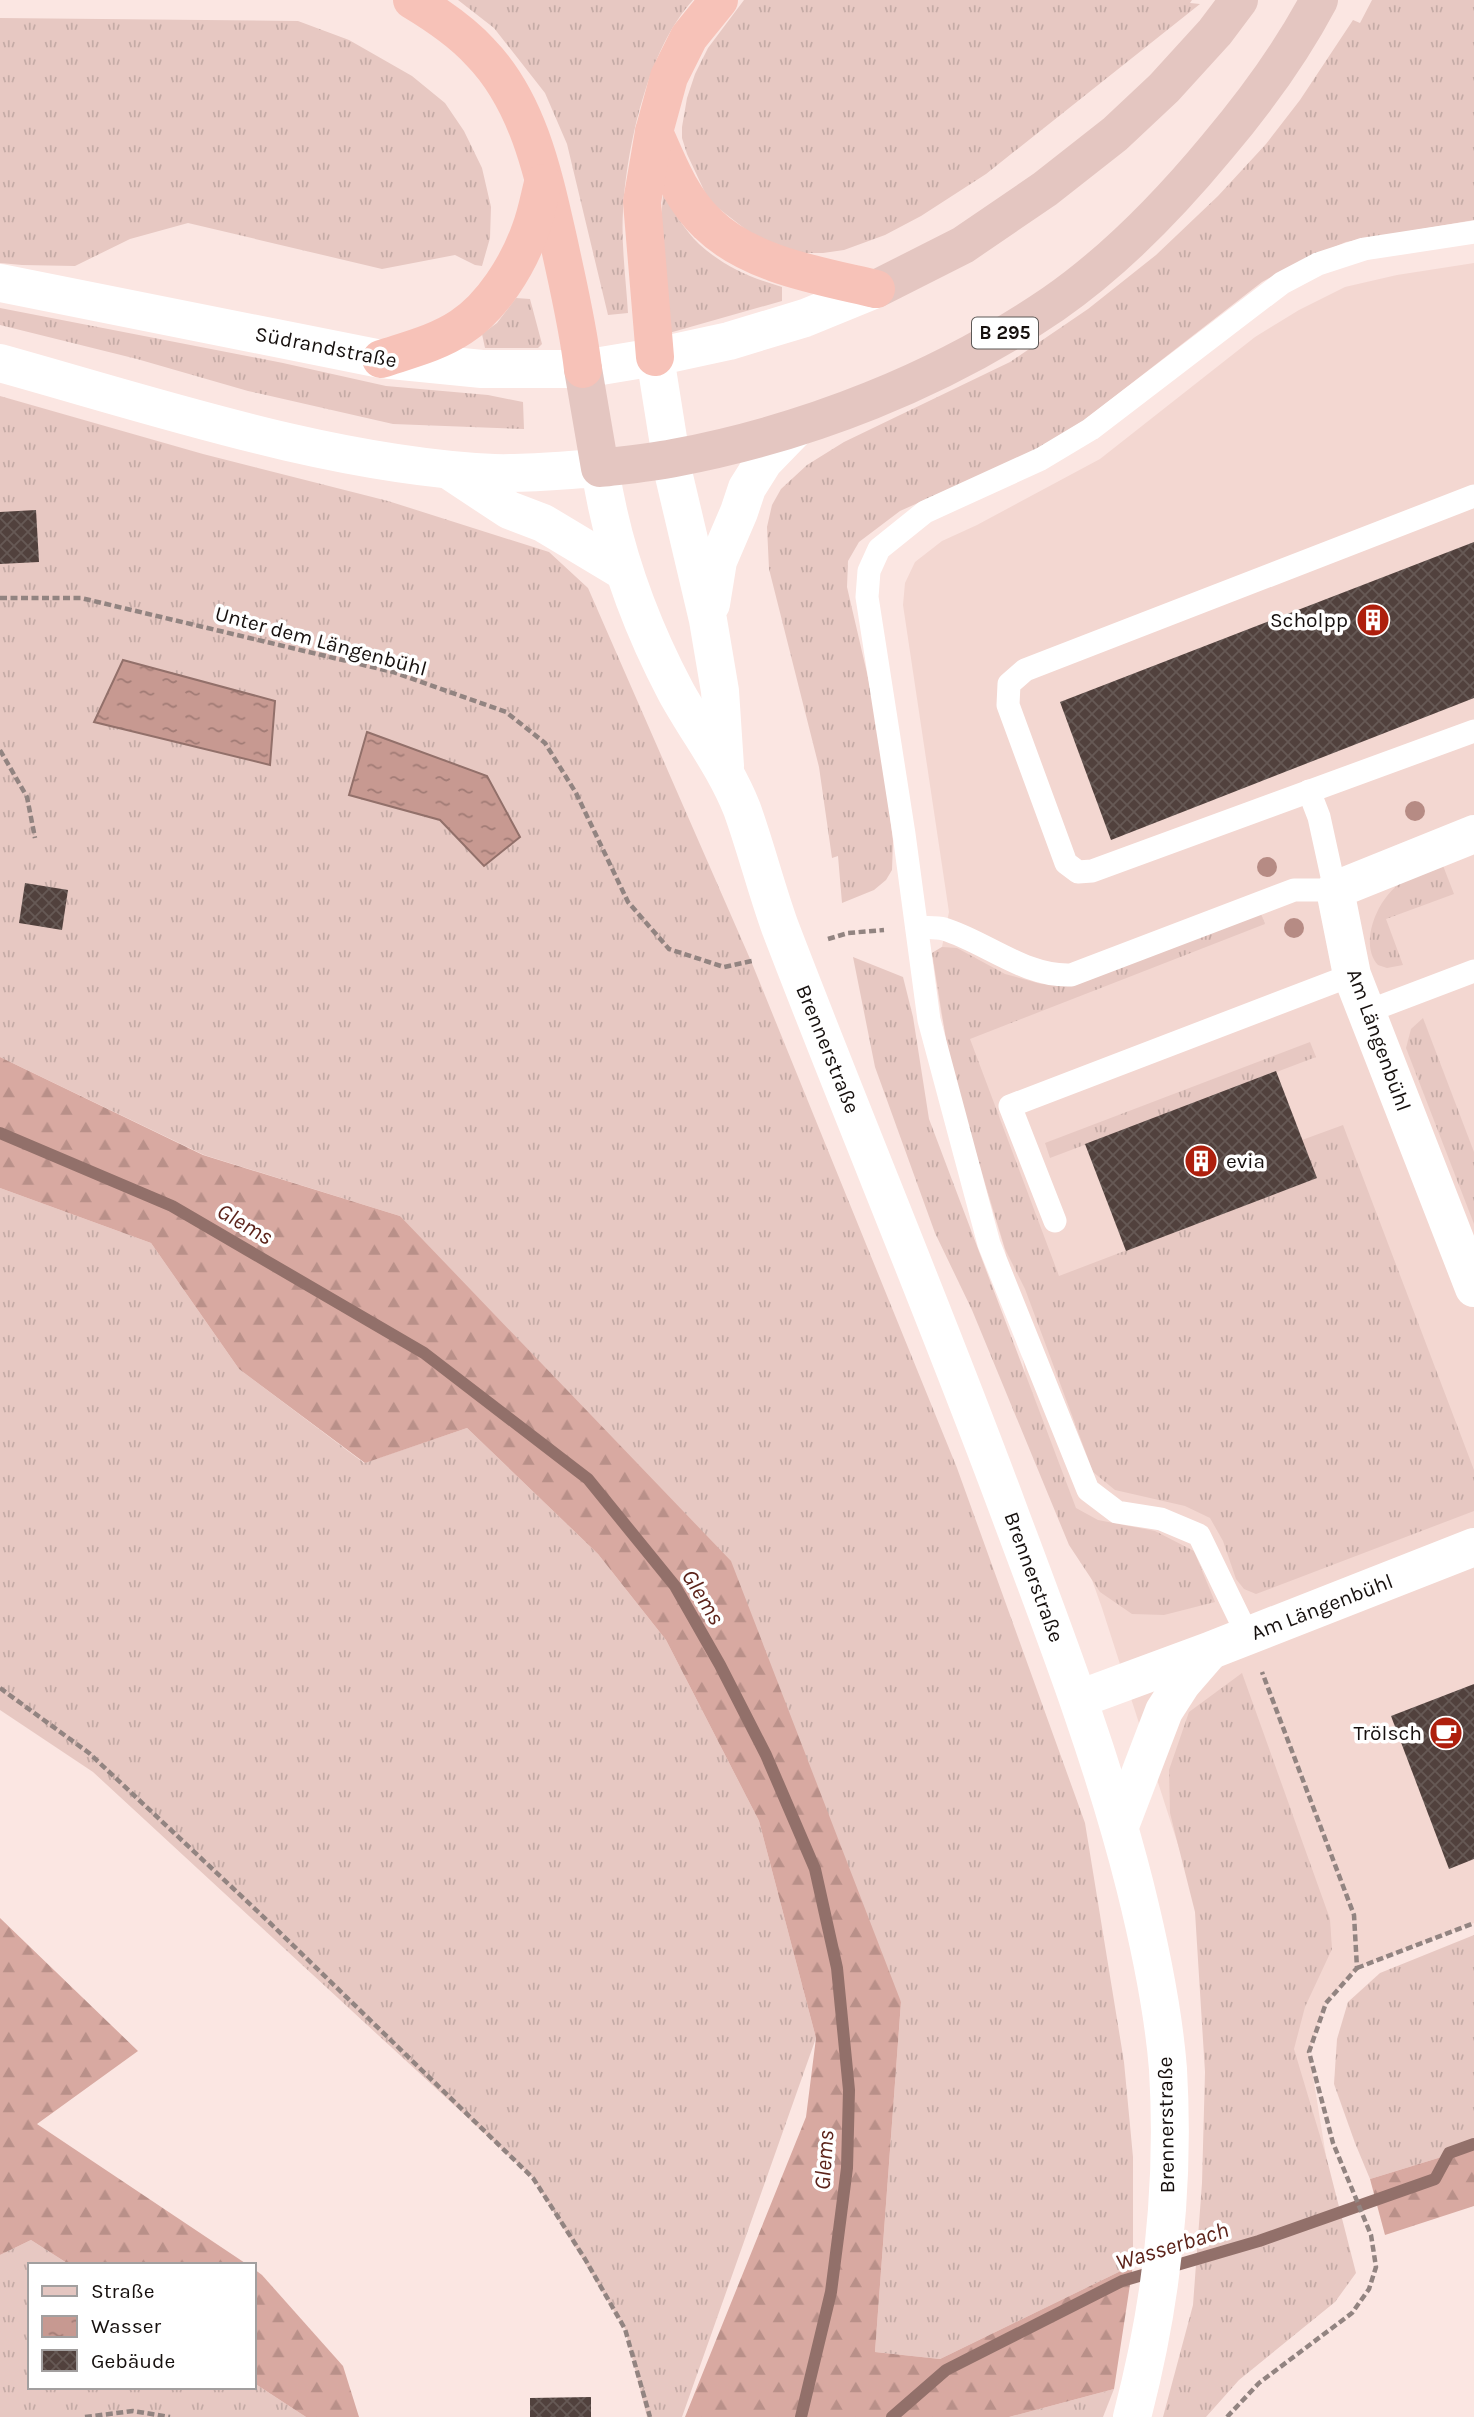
<svg xmlns="http://www.w3.org/2000/svg" width="1474" height="2417" viewBox="0 0 1474 2417" font-family="Karla,sans-serif">
  <style>
    .built { fill: #f3d7d1 }
    .grass { fill: url(#grass-tufts) }
    .forest { fill: url(#forest-firs) }
    .water { fill: url(#water-ripples); stroke: #92706a; stroke-width: 2 }
    .lines { fill: none; stroke-linecap: round; stroke-linejoin: round }
    .stream { stroke: #92706a; stroke-width: 12 }
    .building { fill: url(#building-cross-hatch) }
    .path { stroke: #928481; stroke-width: 4.5; stroke-dasharray: 7 3.5; stroke-linecap: butt }
    .lane { stroke: #fff; stroke-width: 23 }
    .street { stroke: #fff; stroke-width: 38 }
    .secondary { stroke: #fff; stroke-width: 38 }
    .primary { stroke: #e4c6c1; stroke-width: 38 }
    .highway { stroke: #f7c2b8; stroke-width: 38 }
    .tree { fill: #b68b84 }
    .labels { text-anchor: middle; dominant-baseline: central; stroke-width: 7; stroke-linejoin: round; paint-order: stroke }
    .shield { fill: #fff; stroke: #5c5856; stroke-width: 2 }
    .shield-label { font-size: 19px; font-weight: bold; fill: #16100e }
    .street-label { font-size: 21px; fill: #16100e; stroke: #fff }
    .poi-label { font-size: 21px; fill: #16100e; stroke: #fff; text-anchor: end }
    .water-label { font-size: 23px; font-style: italic; fill: #5c231a; stroke: #fff }
  </style>
  <defs>
    <pattern id="grass-tufts" width="24" height="20" patternUnits="userSpaceOnUse" patternTransform="scale(1.75)"><rect width="24" height="20" fill="#e7c8c2"/><path d="M3 7l-1-3M5 7V3M7 7l1-3M15 17l-1-3M17 17v-4M19 17l1-3" fill="none" stroke="#c5aba6"/></pattern>
    <pattern id="forest-firs" width="22" height="20" patternUnits="userSpaceOnUse" patternTransform="scale(1.75)"><rect width="22" height="20" fill="#d8a9a1"/><path d="M5 1l3.5 6h-7zM16 11l3.5 6h-7z" fill="#b99089"/></pattern>
    <pattern id="water-ripples" width="26" height="14" patternUnits="userSpaceOnUse" patternTransform="scale(1.75)"><rect width="26" height="14" fill="#c79991"/><path d="M2 4q2-2 4 0t4 0M15 11q2-2 4 0t4 0" fill="none" stroke="#a17b75"/></pattern>
    <pattern id="building-cross-hatch" width="8" height="8" patternUnits="userSpaceOnUse" patternTransform="scale(1.75)"><rect width="8" height="8" fill="#51413d"/><path d="M0 0l8 8M0 8l8-8" fill="none" stroke="#665955"/></pattern>
  </defs>
  <rect width="100%" height="100%" fill="#fbe6e2"/>
  <!-- built -->
  <polygon class="built" points="1474,263 1474,1923 1357,1968 1326,2003 1309,2052 1326,2156 1198,1907 1102,1608 1031,1409 1005,1250 967,1128 941,1013 932,953 942,947 949,912 903,605 905,583 915,562 942,541 977,525 1100,459 1255,337 1299,310 1345,287 1397,275"/>
  <!-- grass -->
  <g class="grass">
    <path d="M 458,0 L 693,0 C 648,49 627,145 623,211 C 621,244 626,280 628,313 L 608,315 L 567,144 L 545,93 L 494,28 Z"/>
    <polygon points="744,0 1192,0 1190,3 1200,4 986,174 921,216 885,235 844,250 823,253 802,253 762,242 709,201 687,154 682,138 682,127 687,98 695,74 708,48"/>
    <polygon points="1372,0 1474,0 1474,220 1346,242 1301,261 1262,282 1083,421 1032,452 900,511 859,542 848,561 847,587 879,725 893,841 892,870 886,880 874,890 842,903 838,856 832,858 819,767 769,569 767,527 772,505 781,489 807,465 844,442 1010,362 1088,309 1156,255 1218,196 1266,144 1300,100 1353,20 1360,23"/>
    <polygon points="0,18 298,21 349,40 412,76 445,103 464,131 482,168 491,207 490,238 482,266 475,265 455,255 382,269 188,223 130,239 75,266 22,265 0,263"/>
    <path d="M 663,195 C 674,211 685,231 699,244 C 723,266 751,278 782,287 L 782,301 L 669,333 L 660,232 Z"/>
    <polygon points="516,298 530,299 542,344 538,348 485,348 482,334 497,323"/>
    <polygon points="0,308 283,363 386,386 488,395 523,402 524,429 393,424 248,391 137,359 0,325"/>
    <polygon points="0,396 203,454 388,501 549,552 588,588 751,961 957,1468 1085,1823 1124,2062 1133,2157 1133,2265 940,2359 875,2352 901,2002 400,1216 204,1155 0,1057"/>
    <path d="M 1442,863 L 1454,894 L 1386,919 L 1403,965 L 1387,968 L 1378,965 C 1358,942 1379,896 1402,882 C 1414,874 1429,869 1442,863 Z"/>
    <polygon points="1261,914 1265,924 970,1039 1059,1276 1316,1178 1302,1140 1343,1125 1474,1470 1474,1511 1256,1594 1244,1589 1236,1579 1223,1541 1210,1518 1185,1506 1115,1490 1093,1472 1025,1289 1005,1249 951,1070 932,953 942,947 957,948 1005,974 1041,984 1073,986"/>
    <polygon points="853,957 903,977 913,1017 929,1119 1076,1508 1098,1520 1155,1531 1194,1551 1215,1602 1164,1615 1132,1614 1100,1592 1069,1545 972,1310 935,1233 875,1067"/>
    <polygon points="1423,1018 1474,1152 1474,1224 1406,1048 1411,1029"/>
    <polygon points="1310,1042 1316,1057 1050,1158 1045,1143"/>
    <polygon points="0,1188 151,1243 239,1369 364,1463 467,1428 598,1554 666,1640 759,1821 816,2038 682,2417 647,2417 625,2329 533,2178 93,1772 0,1710"/>
    <polygon points="1242,1673 1330,1919 1332,1949 1305,2007 1294,2049 1326,2156 1356,2273 1335,2302 1239,2380 1206,2417 1163,2417 1193,2305 1202,2183 1205,2072 1195,1912 1170,1813 1169,1770 1189,1712"/>
    <polygon points="1474,1935 1474,2147 1370,2179 1355,2143 1334,2084 1337,2039 1348,2002 1380,1973"/>
    <polygon points="31,2240 70,2265 30,2265 30,2387 254,2387 254,2383 306,2417 0,2417 0,2255"/>
    <polygon points="1114,2389 1103,2417 1009,2417"/>
  </g>
  <!-- forest -->
  <g class="forest">
    <polygon points="0,1057 203,1155 400,1216 731,1561 901,2002 875,2352 940,2359 1133,2265 1114,2389 1009,2417 685,2417 806,2117 816,2038 759,1821 666,1640 598,1554 467,1428 365,1463 239,1369 151,1243 0,1188"/>
    <polygon points="0,1918 138,2051 37,2124 248,2265 70,2265 31,2240 0,2255"/>
    <polygon points="1474,2147 1474,2206 1385,2235 1370,2179"/>
    <polygon points="254,2269 262,2275 343,2366 359,2417 306,2417 254,2383"/>
  </g>
  <!-- water -->
  <g class="water">
    <polygon points="123,660 275,701 270,765 94,722"/>
    <polygon points="367,732 487,776 520,837 484,866 440,820 349,795"/>
  </g>
  <g class="lines">
    <!-- stream -->
    <g class="stream">
      <polyline points="0,1133 172,1206 424,1353 588,1479 675,1586 720,1665 766,1755 815,1869 837,1968 849,2090 847,2168 831,2292 801,2417"/>
      <polyline points="892,2417 946,2370 1122,2281 1259,2241 1435,2179 1449,2153 1474,2144"/>
    </g>
  </g>
  <!-- building -->
  <g class="building">
    <polygon points="36,510 39,562 0,564 0,512"/>
    <polygon points="1474,542 1474,698 1111,840 1060,702"/>
    <polygon points="25,883 68,890 62,930 19,923"/>
    <polygon points="1276,1071 1317,1178 1126,1251 1085,1144"/>
    <polygon points="1474,1684 1474,1859 1449,1869 1391,1716"/>
    <polygon points="591,2397 591,2417 530,2417 530,2398"/>
  </g>
  <g class="lines">
    <!-- path -->
    <g class="path">
      <polyline points="0,598 81,598 393,672 506,712 545,743 576,793 628,902 669,949 724,967 752,961"/>
      <polyline points="0,750 27,797 35,838"/>
      <polyline points="828,939 848,933 884,930"/>
      <polyline points="0,1688 89,1753 270,1923 533,2178 585,2259 625,2329 650,2417"/>
      <polyline points="1357,1968 1474,1923"/>
      <polyline points="85,2417 133,2411 170,2417"/>
      <polyline points="1227,2417 1259,2383 1352,2313 1369,2289 1376,2267 1371,2235 1333,2143 1309,2052 1326,2003 1357,1968 1354,1915 1262,1672"/>
    </g>
    <!-- lane -->
    <g class="lane">
      <polyline points="1474,496 1025,670 1009,684 1008,705 1066,863 1078,872 1092,871 1474,731"/>
      <path d="M 917,927 C 925,928 936,927 944,929 C 986,942 1025,977 1071,975 L 1294,890 L 1335,890 L 1319,817 L 1309,791"/>
      <polyline points="1366,1012 1474,971"/>
      <polyline points="1055,1221 1010,1106 1352,975"/>
      <polyline points="1248,1636 1199,1535 1161,1519 1117,1512 1088,1490 989,1244 929,1020 904,834 867,597 869,571 879,549 925,512 1041,459 1091,429 1282,283 1318,264 1364,249 1474,232"/>
    </g>
    <!-- street -->
    <g class="street">
      <polyline points="1474,834 1335,890 1352,975 1474,1288"/>
      <polyline points="1079,1699 1209,1651 1474,1547"/>
      <polyline points="1120,1826 1164,1711 1182,1683 1208,1653"/>
    </g>
    <!-- secondary -->
    <g class="secondary">
      <polyline points="0,283 381,359 482,369 583,369 655,357 729,341 805,318 876,289"/>
      <polyline points="655,357 674,476 708,620 720,691 725,766"/>
      <path d="M 0,363 C 158,407 330,465 494,473 C 529,474 565,470 600,468 C 612,547 639,622 676,692 C 698,732 725,766 742,809 C 756,848 766,888 780,927 C 855,1123 937,1317 1010,1514 C 1056,1637 1103,1759 1135,1886 C 1150,1946 1163,2007 1168,2069 C 1175,2187 1162,2303 1132,2417"/>
      <polyline points="450,471 509,510 543,523 623,571"/>
      <polyline points="711,604 718,561 739,512 747,488 764,461 796,428"/>
    </g>
    <!-- primary -->
    <g class="primary">
      <polyline points="876,289 963,245 1045,189 1115,134 1164,88 1215,32 1239,0"/>
      <path d="M 583,369 L 600,468 C 625,465 649,463 674,458 C 807,433 940,381 1053,304 C 1115,261 1169,205 1217,147 C 1255,102 1291,53 1319,0"/>
    </g>
    <!-- highway -->
    <g class="highway">
      <path d="M 412,0 C 437,15 461,31 480,52 C 529,102 544,177 559,243 C 568,285 578,326 583,369"/>
      <path d="M 654,132 C 668,164 682,200 708,224 C 750,265 821,276 876,289"/>
      <polyline points="655,357 642,202 654,132 669,77 689,37 719,0"/>
      <path d="M 381,359 C 408,350 437,343 461,327 C 492,307 518,265 530,231 C 536,216 539,199 543,183"/>
    </g>
  </g>
  <!-- trees -->
  <g class="tree">
    <circle cx="1415" cy="811" r="10"/>
    <circle cx="1267" cy="867" r="10"/>
    <circle cx="1294" cy="928" r="10"/>
  </g>
  <!-- icons -->
  <defs>
    <symbol id="building-disc" viewBox="-11 -11 22 22"><circle r="9.5" fill="#ae1f0d" stroke="#fff"/><path d="M-4-6H4V6H1V3H-1V6H-4ZM-2.5-4.3h1.7v1.8h-1.7ZM.8-4.3h1.7v1.8H.8ZM-2.5-1h1.7V.8h-1.7ZM.8-1h1.7V.8H.8Z" fill="#fff"/></symbol>
    <symbol id="cafe-disc" viewBox="-11 -11 22 22"><circle r="9.5" fill="#ae1f0d" stroke="#fff"/><path d="M-5.5-4.5H6V0H3Q3 3.5 0 3.5H-2.5Q-5.5 3.5-5.5 0ZM3-3.2v2h1.7v-2ZM-6 4.5H4V6H-6Z" fill="#fff"/></symbol>
  </defs>
  <g fill-rule="evenodd">
    <use href="#building-disc" x="1354" y="601" width="38" height="38"/>
    <use href="#building-disc" x="1182" y="1142" width="38" height="38"/>
    <use href="#cafe-disc" x="1427" y="1714" width="38" height="38"/>
  </g>
  <g class="labels">
    <!-- shield labels -->
    <rect class="shield" x="972" y="317.5" width="66" height="31" rx="5"/>
    <g class="shield-label">
      <text x="1005" y="333">B 295</text>
    </g>
    <!-- street labels -->
    <g class="street-label">
      <text transform="translate(326 347) rotate(11)">Südrandstraße</text>
      <text transform="translate(321 641) rotate(15)">Unter dem Längenbühl</text>
      <text transform="translate(1379 1040) rotate(70)">Am Längenbühl</text>
      <text transform="translate(828 1049) rotate(68)">Brennerstraße</text>
      <text transform="translate(1034 1577) rotate(70)">Brennerstraße</text>
      <text transform="translate(1322 1607) rotate(-21)">Am Längenbühl</text>
      <text transform="translate(1166 2125) rotate(-91)">Brennerstraße</text>
    </g>
    <!-- poi labels -->
    <g class="poi-label">
      <text x="1348" y="620">Scholpp</text>
      <text x="1226" y="1161" text-anchor="start">evia</text>
      <text x="1422" y="1733">Trölsch</text>
    </g>
    <!-- water labels -->
    <g class="water-label">
      <text transform="translate(245 1224) rotate(30)">Glems</text>
      <text transform="translate(703 1597) rotate(59)">Glems</text>
      <text transform="translate(824 2160) rotate(-86)">Glems</text>
      <text transform="translate(1172 2246) rotate(-17)">Wasserbach</text>
    </g>
  </g>
  <!-- legend -->
  <rect x="28" y="2263" width="228" height="126" fill="#ffffff" stroke="#a29f9f" stroke-width="2"/>
  <rect x="42" y="2286" width="35" height="10" fill="#e4c6c1" stroke="#a29f9f" stroke-width="2"/>
  <text x="91" y="2298" font-size="21" fill="#16100e">Straße</text>
  <rect x="42" y="2316" width="35" height="21" fill="url(#water-ripples)" stroke="#a29f9f" stroke-width="2"/>
  <text x="91" y="2333" font-size="21" fill="#16100e">Wasser</text>
  <rect x="42" y="2350" width="35" height="21" fill="url(#building-cross-hatch)" stroke="#a29f9f" stroke-width="2"/>
  <text x="91" y="2368" font-size="21" fill="#16100e">Gebäude</text>
</svg>
